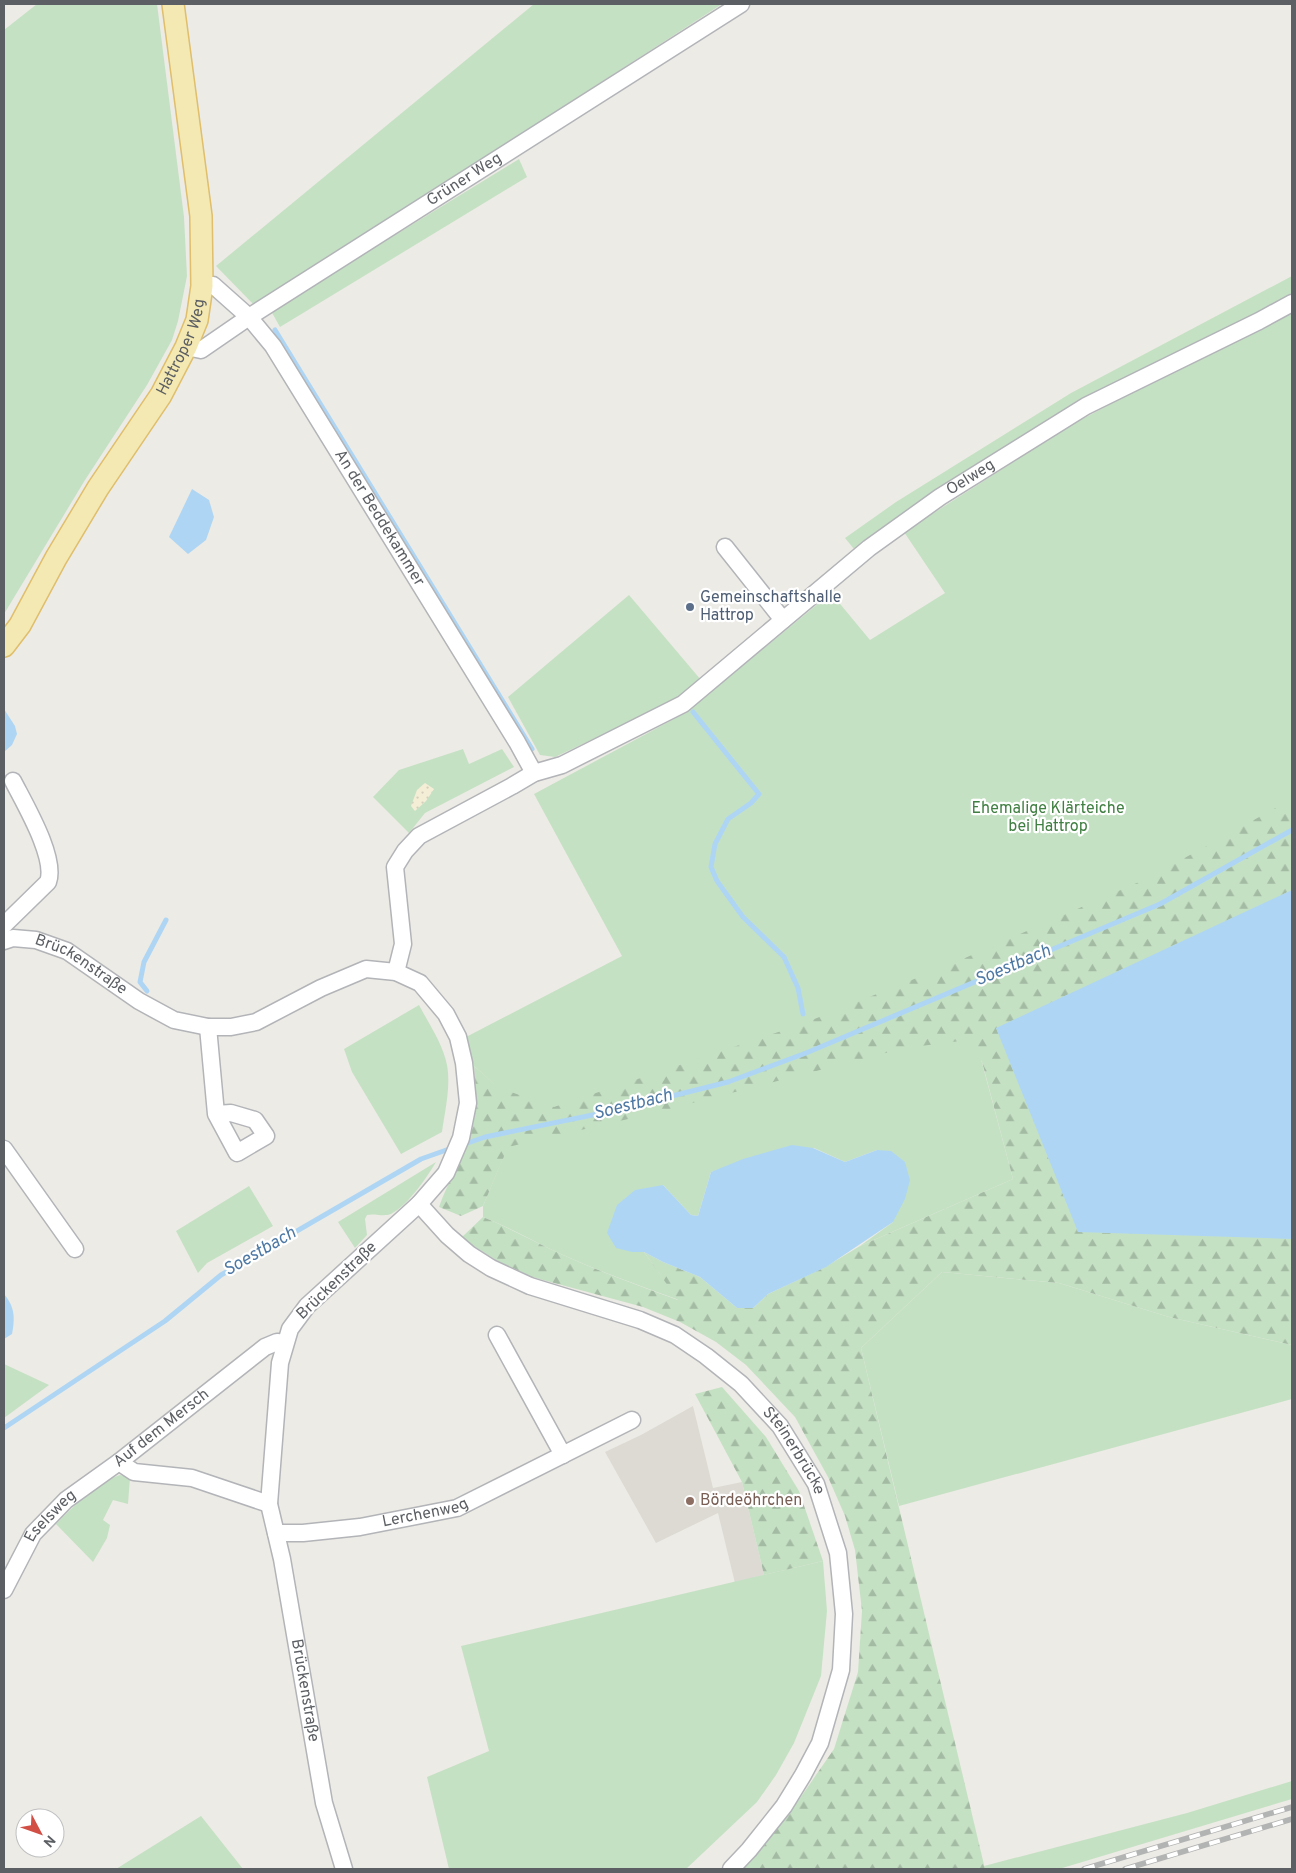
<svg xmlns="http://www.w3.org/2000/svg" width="1296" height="1873" viewBox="0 0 1296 1873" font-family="Overpass,sans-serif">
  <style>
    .education { fill: #dcdad3 }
    .green { fill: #c5e1c4 }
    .forest { fill: url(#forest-firs) }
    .sand { fill: url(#sand-dots) }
    .water { fill: #aed6f4 }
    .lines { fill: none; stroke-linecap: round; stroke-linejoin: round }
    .stream { stroke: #aed6f4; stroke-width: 5 }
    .minor-casing { stroke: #b2b4b8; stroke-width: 19 }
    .major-casing { stroke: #dfbe6c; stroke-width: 24 }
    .minor { stroke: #fff; stroke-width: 16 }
    .major { stroke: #f4e9b2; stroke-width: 21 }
    .rail-casing { stroke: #b2b3b3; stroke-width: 5.5 }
    .rail { stroke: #fff; stroke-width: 4; stroke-dasharray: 11; stroke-linecap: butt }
    .service-dot { fill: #5c6f8a; stroke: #fff; stroke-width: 2 }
    .education-dot { fill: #8d6e63; stroke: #fff; stroke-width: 2 }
    .labels { text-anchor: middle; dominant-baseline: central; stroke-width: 4.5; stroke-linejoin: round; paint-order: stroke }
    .street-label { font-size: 16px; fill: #5c5f63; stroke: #fff }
    .service-label { font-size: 16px; fill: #4e5e75; stroke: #fff; text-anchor: start }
    .park-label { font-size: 16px; fill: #407f42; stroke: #fff }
    .education-label { font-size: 16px; fill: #785e54; stroke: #fff; text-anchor: start }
    .water-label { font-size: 18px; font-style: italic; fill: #4d78a4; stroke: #fff }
  </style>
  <defs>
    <pattern id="forest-firs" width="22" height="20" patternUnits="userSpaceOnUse" patternTransform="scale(1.25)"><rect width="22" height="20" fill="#c5e1c4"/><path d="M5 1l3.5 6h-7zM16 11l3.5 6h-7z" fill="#a3baa3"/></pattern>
    <pattern id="sand-dots" width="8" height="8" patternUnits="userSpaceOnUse" patternTransform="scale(1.25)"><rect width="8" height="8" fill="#f5eed7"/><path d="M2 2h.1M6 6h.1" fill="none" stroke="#d4cebb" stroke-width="1.8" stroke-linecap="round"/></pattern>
  </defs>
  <rect width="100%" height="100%" fill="#edebe5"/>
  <!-- education -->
  <polygon class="education" points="693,1406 713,1488 742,1482 764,1575 735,1583 718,1513 656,1543 605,1452 641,1435"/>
  <!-- green -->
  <g class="green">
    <polygon points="37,4 157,4 184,217 187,276 178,321 172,340 147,385 85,480 4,614 4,30"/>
    <polygon points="534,4 722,4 255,306 216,266"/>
    <polygon points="519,159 527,177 280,327 271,311"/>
    <polygon points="1292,276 1292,293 1256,313 1083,400 936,490 854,549 845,538 896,502 1071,393"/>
    <path d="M 1292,308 L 1292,1304 L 1115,1287 L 1034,1208 L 981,1059 L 1013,1179 L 860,1246 L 893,1222 L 877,1150 L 845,1162 L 814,1148 L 711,1172 L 698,1216 L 691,1215 L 663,1185 L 632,1252 L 644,1252 L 679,1300 C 640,1286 601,1272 563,1255 C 536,1243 511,1228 483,1217 L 483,1206 L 505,1153 L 494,1084 L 474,1066 L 466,1037 L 622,956 L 534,794 L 687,712 L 831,593 L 870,640 L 945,593 L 904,532 L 1071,425 Z"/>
    <polygon points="629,595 701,680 678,699 555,757 540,755 508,697"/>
    <polygon points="463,749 469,764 502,749 514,767 425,813 409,833 373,797 399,770"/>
    <path d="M 419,1005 C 429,1024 443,1044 447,1065 C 451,1087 445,1110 442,1132 L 401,1154 L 352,1072 L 344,1049 Z"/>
    <path d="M 436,1162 C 426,1179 408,1205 391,1214 C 383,1217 375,1213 367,1215 L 365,1219 L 367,1235 L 355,1248 L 338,1222 Z"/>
    <polygon points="249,1186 273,1226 207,1263 198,1273 176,1231"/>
    <polygon points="942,1272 1059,1283 1169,1317 1292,1345 1292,1399 899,1506 861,1348"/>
    <polygon points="4,1364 49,1385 4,1418"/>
    <path d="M 120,1475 L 130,1477 L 128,1504 L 113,1500 L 103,1520 L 110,1525 L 107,1538 L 93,1562 L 56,1524 C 74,1506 95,1484 120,1475 Z"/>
    <polygon points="823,1561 827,1611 821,1676 794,1743 776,1775 757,1802 686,1869 449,1869 427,1777 489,1751 461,1646"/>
    <polygon points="1292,1781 1292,1799 1059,1869 985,1869 984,1866 1187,1813"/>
    <polygon points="201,1816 243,1869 116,1869"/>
  </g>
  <!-- forest -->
  <g class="forest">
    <path d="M 1292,799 L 1292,890 L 996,1028 L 1078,1232 L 1292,1239 L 1292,1345 L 1169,1317 L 1059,1283 L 942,1272 L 861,1348 L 985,1869 L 740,1869 L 789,1814 L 834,1749 L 858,1672 L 862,1611 L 855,1550 L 845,1516 L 828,1477 L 795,1417 L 746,1365 L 716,1342 L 680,1322 L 643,1307 L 532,1277 L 496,1260 L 461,1238 L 483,1217 C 510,1228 536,1243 563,1255 C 601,1272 639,1286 678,1300 L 644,1252 L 663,1262 L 700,1277 L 737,1308 L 753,1308 L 768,1294 L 825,1267 L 860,1246 L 1013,1179 L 976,1039 L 905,1048 L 658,1112 L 508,1147 L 483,1206 L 461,1216 L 439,1207 C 447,1183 461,1163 469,1139 C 478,1115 476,1091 474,1066 L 499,1088 L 554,1107 L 802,1024 L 949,965 L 1148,878 Z"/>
    <polygon points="722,1387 766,1437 799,1491 823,1561 764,1575 742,1482 695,1394"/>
  </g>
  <!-- sand -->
  <polygon class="sand" points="425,783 434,789 426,801 415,811 411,806 417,790"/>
  <!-- water -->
  <g class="water">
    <polygon points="192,489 209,500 214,517 206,540 188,554 169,537"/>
    <polygon points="4,709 15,726 17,734 12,745 4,752"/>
    <polygon points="1292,890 1292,1239 1078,1232 996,1028"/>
    <polygon points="792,1145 813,1148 845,1162 877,1150 891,1151 905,1162 910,1180 905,1199 893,1222 826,1267 768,1294 753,1308 737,1308 700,1277 663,1262 644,1252 632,1252 616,1248 607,1233 617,1205 635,1190 663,1185 691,1215 698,1216 711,1172 743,1159"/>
    <path d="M 4,1294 C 15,1307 15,1318 12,1334 L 4,1339 Z"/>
  </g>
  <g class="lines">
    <!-- stream -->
    <g class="stream">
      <polyline points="275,330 532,749"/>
      <polyline points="693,712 759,794 751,803 728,819 715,844 711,867 717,881 743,917 784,957 798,988 803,1014"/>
      <polyline points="147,991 140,982 144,962 166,920"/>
      <polyline points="462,1145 485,1137 612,1111 728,1082 806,1053 1160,904 1292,830"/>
      <polyline points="4,1428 165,1321 221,1275 421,1159 452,1148"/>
    </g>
    <defs>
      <g id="minor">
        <path id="s1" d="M 202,286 L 213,285 L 249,317 L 273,346 L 517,742 L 534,773"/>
        <path id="s2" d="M 186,347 L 201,350 L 249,317 L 741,4"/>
        <polyline points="725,547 783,620"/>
        <path d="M 4,925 L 48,882 C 57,858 24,803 13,781"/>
        <path id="s3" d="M 4,941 L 13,938 L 36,940 L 67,951 L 139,1001 L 174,1020 L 208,1027 L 231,1027 L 256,1022 L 321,988 L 366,969 L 396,972 L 420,983 L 446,1014 L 458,1037 L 464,1063 L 468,1103 L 461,1138 L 446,1173 L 419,1204 L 307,1306 L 290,1329 L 280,1363 L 269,1504 L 282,1559 L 324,1803 L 344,1869"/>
        <path id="s4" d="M 396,972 L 403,944 L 395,867 L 405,851 L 419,836 L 512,786 L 534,773 L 562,765 L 683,704 L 869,548 L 940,497 L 1086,406 L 1259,321 L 1292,303"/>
        <polyline points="208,1027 216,1114 237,1153 266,1136 255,1120 231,1113 216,1114"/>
        <polyline points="4,1149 75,1249"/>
        <path id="s5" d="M 419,1204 L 447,1235 L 469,1254 L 491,1268 L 530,1286 L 640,1320 L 675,1335 L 706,1356 L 741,1384 L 780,1426 L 816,1484 L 838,1553 L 844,1614 L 841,1670 L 820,1743 L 803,1775 L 784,1806 L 749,1850 L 731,1869"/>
        <polyline points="497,1335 563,1455"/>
        <polyline points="119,1462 134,1472 192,1478 269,1504"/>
        <path id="s6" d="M 276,1533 L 303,1533 L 360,1527 L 457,1508 L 632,1420"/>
        <path id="s7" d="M 4,1590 L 33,1534 L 66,1500 L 119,1462 L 265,1347 L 277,1342 L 284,1343"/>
      </g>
      <g id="major">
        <path id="s8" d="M 4,646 L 20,625 L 56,558 L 98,488 L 161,395 L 186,347 L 197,320 L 202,286 L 201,216 L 173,4"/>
      </g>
    </defs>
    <!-- minor casing -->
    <use href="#minor" class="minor-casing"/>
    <!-- major casing -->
    <use href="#major" class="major-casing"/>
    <!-- minor -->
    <use href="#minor" class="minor"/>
    <!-- major -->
    <use href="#major" class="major"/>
    <defs>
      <g id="rail">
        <polyline points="1084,1869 1292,1807"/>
        <polyline points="1125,1869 1292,1819"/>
      </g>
    </defs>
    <!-- rail casing -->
    <use href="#rail" class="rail-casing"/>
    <!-- rail -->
    <use href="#rail" class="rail"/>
  </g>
  <!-- markers -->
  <circle class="service-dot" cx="690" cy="607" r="5"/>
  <circle class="education-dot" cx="690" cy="1501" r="5"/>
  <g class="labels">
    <!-- street labels -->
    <g class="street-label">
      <text stroke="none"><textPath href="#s2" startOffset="329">Grüner Weg</textPath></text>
      <text stroke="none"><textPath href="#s8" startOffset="349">Hattroper Weg</textPath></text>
      <text stroke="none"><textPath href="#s4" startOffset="808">Oelweg</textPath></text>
      <text stroke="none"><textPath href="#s1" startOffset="299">An der Beddekammer</textPath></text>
      <text stroke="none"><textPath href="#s3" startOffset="84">Brückenstraße</textPath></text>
      <text transform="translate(337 1281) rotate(-44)">Brückenstraße</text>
      <text stroke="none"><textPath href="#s7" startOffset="230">Auf dem Mersch</textPath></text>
      <text stroke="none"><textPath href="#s5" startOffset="461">Steinerbrücke</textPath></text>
      <text stroke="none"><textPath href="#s6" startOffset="151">Lerchenweg</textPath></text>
      <text stroke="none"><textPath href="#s7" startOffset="88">Eselsweg</textPath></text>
      <text stroke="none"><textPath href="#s3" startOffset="1250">Brückenstraße</textPath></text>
    </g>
    <!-- service labels -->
    <g class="service-label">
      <text x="700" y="598">Gemeinschaftshalle<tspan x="700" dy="18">Hattrop</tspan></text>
    </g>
    <!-- park labels -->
    <g class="park-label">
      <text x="1048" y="809">Ehemalige Klärteiche<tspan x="1048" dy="18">bei Hattrop</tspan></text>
    </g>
    <!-- education labels -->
    <g class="education-label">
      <text x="700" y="1501">Bördeöhrchen</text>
    </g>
    <!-- water labels -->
    <g class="water-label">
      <text transform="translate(1013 966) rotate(-23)">Soestbach</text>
      <text transform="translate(633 1105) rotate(-14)">Soestbach</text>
      <text transform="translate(260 1252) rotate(-30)">Soestbach</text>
    </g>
  </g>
  <!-- border -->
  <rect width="1296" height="1873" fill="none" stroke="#5c5f63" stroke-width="10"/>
  <!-- north arrow -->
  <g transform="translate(40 1833) rotate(131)"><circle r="24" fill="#ffffff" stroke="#bebfc1"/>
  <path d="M0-4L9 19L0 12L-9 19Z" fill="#d24f45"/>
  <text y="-8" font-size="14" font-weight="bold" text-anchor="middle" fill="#5c5f63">N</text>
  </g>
</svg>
